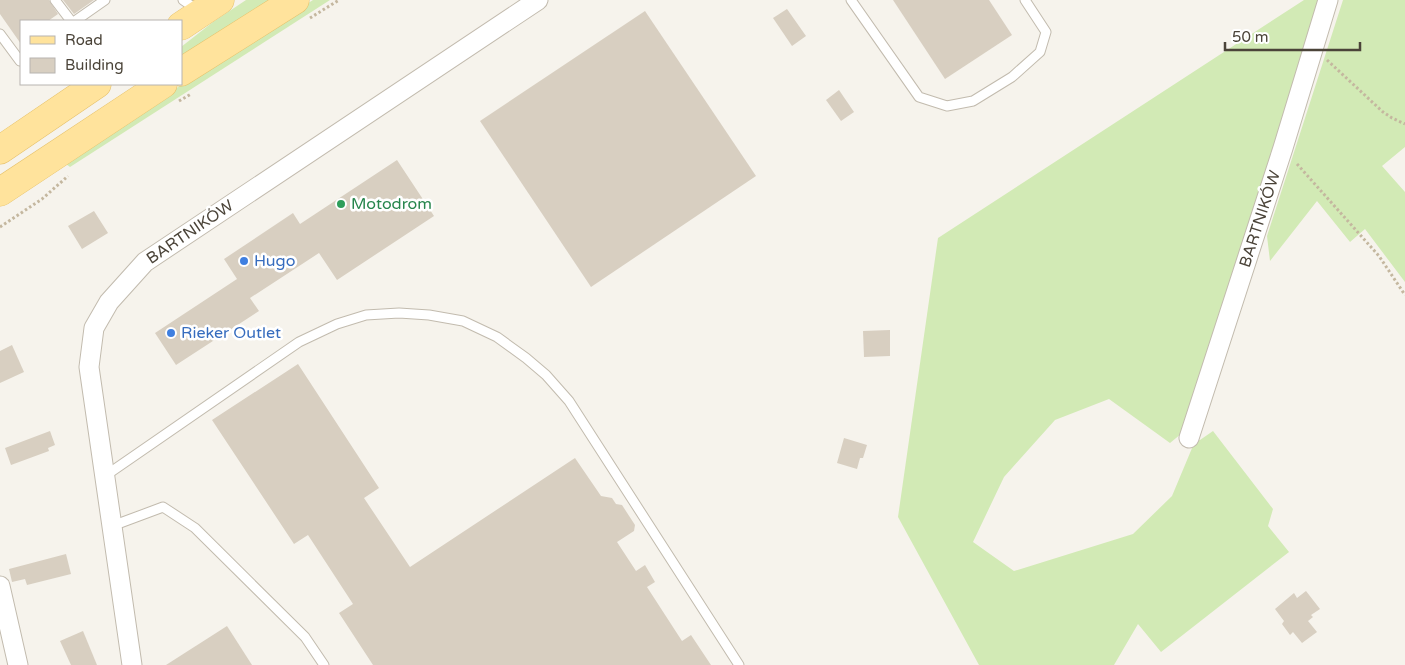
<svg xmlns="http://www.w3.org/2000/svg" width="1405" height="665" viewBox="0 0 1405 665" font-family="'Varela Round',sans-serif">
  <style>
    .grass { fill: #d2eab5 }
    .building { fill: #d8cfc1 }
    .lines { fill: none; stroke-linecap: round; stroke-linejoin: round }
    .service-casing { stroke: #c2bbae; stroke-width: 11 }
    .minor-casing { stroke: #c2bbae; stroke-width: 21 }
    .primary-casing { stroke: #e6c16a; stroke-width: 29 }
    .path { stroke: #c4b79f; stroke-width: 3; stroke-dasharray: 2.5 2.5; stroke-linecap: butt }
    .service { stroke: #fff; stroke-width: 9 }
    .minor { stroke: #fff; stroke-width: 19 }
    .primary { stroke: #ffe39c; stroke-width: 28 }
    .leisure-dot { fill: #2e9e5b; stroke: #fff; stroke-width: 2 }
    .shop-dot { fill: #3f7fe0; stroke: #fff; stroke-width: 2 }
    .labels { text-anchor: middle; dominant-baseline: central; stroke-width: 5; stroke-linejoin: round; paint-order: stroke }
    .leisure-label { font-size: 16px; fill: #27864d; stroke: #fff; text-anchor: start }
    .street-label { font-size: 16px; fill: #4b4439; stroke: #fff }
    .shop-label { font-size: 16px; fill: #366cbe; stroke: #fff; text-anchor: start }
  </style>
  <rect width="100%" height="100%" fill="#f6f3ec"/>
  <!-- grass -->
  <g class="grass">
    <polygon points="246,0 276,0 181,61 181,47 213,22"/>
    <polygon points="313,0 330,0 70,167 66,164 82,149"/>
    <polygon points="1304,0 1323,0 1187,429 1170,443 1109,399 1055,420 1004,477 973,542 1014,571 1133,534 1172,496 1195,441 1200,440 1213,431 1273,509 1268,526 1289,552 1161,652 1138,624 1114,665 979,665 898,517 938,238"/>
    <polygon points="1343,0 1405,0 1405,147 1382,166 1405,192 1405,282 1365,229 1350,242 1317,201 1270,261 1267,236"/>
  </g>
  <!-- building -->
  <g class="building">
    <polygon points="0,0 49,0 58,14 48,21 21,21 21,44 0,14"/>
    <polygon points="63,0 94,0 74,14"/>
    <polygon points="893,0 989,0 1012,35 945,79"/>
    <polygon points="787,9 806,36 792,46 773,18"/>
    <polygon points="645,11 756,176 591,287 480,121"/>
    <polygon points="839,90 854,112 841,121 826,100"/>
    <polygon points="397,160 434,216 337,280 319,253 250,298 259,311 176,365 155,333 237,279 224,259 293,213 300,224"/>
    <polygon points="94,211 108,233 82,249 68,226"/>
    <polygon points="890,330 890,356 864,357 863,331"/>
    <polygon points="12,345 24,372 0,383 0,351"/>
    <polygon points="298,364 379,488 364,498 410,567 575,458 601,496 612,498 616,504 622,505 635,525 634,531 617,542 636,571 645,565 655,582 647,587 682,641 691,635 711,665 373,665 339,613 353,604 308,535 294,544 212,420"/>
    <polygon points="50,431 55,445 48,448 49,451 11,465 5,448"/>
    <polygon points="844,438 867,445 863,458 860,458 857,469 837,463"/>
    <polygon points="66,554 71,574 27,585 25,579 12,582 9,569"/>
    <polygon points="1306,591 1320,609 1311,615 1313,617 1308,621 1317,632 1302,643 1293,632 1290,635 1282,624 1284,621 1275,609 1294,593 1297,598"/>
    <polygon points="227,626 252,665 166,665"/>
    <polygon points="83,631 97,665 71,665 60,641"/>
  </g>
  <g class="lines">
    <defs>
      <g id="service">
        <polyline points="55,0 71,21"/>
        <polyline points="183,0 199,11"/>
        <polyline points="851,0 919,97 947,106 973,101 1012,77 1040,52 1046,32 1025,0"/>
        <polyline points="75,21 105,0"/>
        <polyline points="0,34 20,61 21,60"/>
        <polyline points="105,476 299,342 337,324 366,315 399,313 429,315 463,321 497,337 526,358 546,375 569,401 739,665"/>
        <polyline points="112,526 163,507 195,528 305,637 324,665"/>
      </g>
      <g id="minor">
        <polyline points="1189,438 1283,148 1328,0"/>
        <polyline points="0,586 18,665"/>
        <polyline points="132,665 89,367 94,328 109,302 145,262 538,0"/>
      </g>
      <g id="primary">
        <polyline points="181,26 220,0"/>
        <polyline points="181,72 295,0"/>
        <polyline points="0,150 97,84"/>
        <polyline points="0,192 163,84"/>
      </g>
    </defs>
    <!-- service casing -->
    <use href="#service" class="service-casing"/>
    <!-- minor casing -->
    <use href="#minor" class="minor-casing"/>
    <!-- primary casing -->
    <use href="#primary" class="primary-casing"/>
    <!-- path -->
    <g class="path">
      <polyline points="310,18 339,0"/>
      <polyline points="1327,60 1383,112 1392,118 1405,124"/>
      <polyline points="179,101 191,94"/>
      <polyline points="1297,164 1379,256 1405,295"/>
      <polyline points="0,227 42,199 68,176"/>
    </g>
    <!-- service -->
    <use href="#service" class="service"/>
    <!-- minor -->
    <use href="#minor" class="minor"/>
    <!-- primary -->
    <use href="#primary" class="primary"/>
  </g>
  <!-- markers -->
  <circle class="leisure-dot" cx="341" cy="204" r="5"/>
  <g class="shop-dot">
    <circle cx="244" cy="261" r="5"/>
    <circle cx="171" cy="333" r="5"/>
  </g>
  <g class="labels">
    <!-- leisure labels -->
    <g class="leisure-label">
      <text x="351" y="204">Motodrom</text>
    </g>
    <!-- street labels -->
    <g class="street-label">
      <text transform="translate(1260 219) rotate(-72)">BARTNIKÓW</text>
      <text transform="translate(190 232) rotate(-34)">BARTNIKÓW</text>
    </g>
    <!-- shop labels -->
    <g class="shop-label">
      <text x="254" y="261">Hugo</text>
      <text x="181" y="333">Rieker Outlet</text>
    </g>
  </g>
  <!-- legend -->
  <rect x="20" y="20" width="162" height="65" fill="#ffffff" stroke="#b7b4b0"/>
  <rect x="30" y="36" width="25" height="8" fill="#ffe39c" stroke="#b7b4b0"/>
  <text x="65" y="45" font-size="15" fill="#4b4439">Road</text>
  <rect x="30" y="58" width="25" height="15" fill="#d8cfc1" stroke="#b7b4b0"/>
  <text x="65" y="70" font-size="15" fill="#4b4439">Building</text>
  <!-- scale -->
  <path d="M1225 42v8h135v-8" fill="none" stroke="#4b4439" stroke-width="2.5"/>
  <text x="1232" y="42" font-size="15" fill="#4b4439" stroke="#ffffff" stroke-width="4" paint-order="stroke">50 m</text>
</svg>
